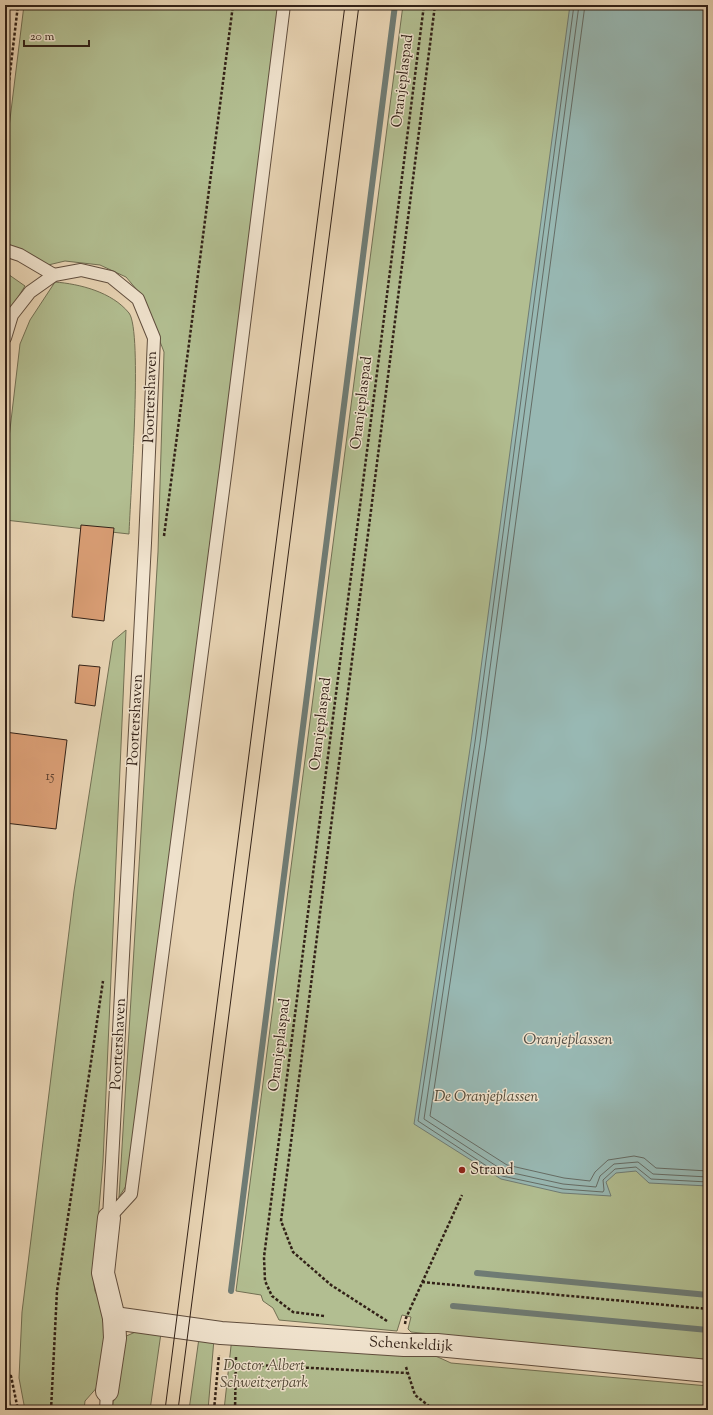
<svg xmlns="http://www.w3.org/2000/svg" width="713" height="1415" viewBox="0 0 713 1415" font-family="'Sorts Mill Goudy',serif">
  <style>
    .green { fill: #b2be91; stroke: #727054 }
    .water { fill: #98b8b3; stroke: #6f7c75 }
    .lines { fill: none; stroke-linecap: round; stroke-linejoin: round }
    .shore { stroke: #656c65; stroke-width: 1 }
    .stream { stroke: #6f7c75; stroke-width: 6 }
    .building { fill: #db9f76; stroke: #322117 }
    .lane-casing { stroke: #604e3e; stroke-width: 14 }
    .street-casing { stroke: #604e3e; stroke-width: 24 }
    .path { stroke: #322117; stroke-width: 2.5; stroke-dasharray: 3 2; stroke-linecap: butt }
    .lane { stroke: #f1e4cf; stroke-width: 12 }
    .street { stroke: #f1e4cf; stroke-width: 22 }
    .tram { stroke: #322117; stroke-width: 1 }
    .poi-dot { fill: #8f2418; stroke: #f1e4cf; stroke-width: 1.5 }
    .labels { text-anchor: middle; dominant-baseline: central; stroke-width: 3; stroke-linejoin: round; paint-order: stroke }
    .number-label { font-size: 13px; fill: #5c402f }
    .street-label { font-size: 15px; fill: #322117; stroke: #f1e4cf }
    .park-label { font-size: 15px; font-style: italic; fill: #524836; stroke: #f1e4cf }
    .poi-label { font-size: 15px; fill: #322117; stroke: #f1e4cf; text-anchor: start }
    .water-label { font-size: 16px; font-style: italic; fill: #514e46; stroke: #f1e4cf }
  </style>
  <rect width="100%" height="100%" fill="#e9d5b5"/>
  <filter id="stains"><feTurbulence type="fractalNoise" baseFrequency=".005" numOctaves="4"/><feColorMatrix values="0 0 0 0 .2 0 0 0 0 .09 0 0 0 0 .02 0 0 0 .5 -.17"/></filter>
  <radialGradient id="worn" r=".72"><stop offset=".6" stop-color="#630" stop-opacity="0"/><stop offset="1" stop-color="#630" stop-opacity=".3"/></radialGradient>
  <!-- green -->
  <g class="green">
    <polygon points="24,5 280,5 133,1138 126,1186 119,1197 158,552 164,352 143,297 126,277 100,265 65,261 44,266 15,252 5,244 5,160"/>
    <polygon points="403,5 708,5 708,1362 411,1332 408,1329 411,1317 402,1315 397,1331 279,1320 273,1308 263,1301 261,1295 236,1291"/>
    <polygon points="5,272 25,286 10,310 5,322"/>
    <path d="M 55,282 C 80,284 112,292 129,313 C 143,331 130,501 129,534 L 5,520 L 5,472 L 20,344 L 30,320 Z"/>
    <polygon points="126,630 103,1162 93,1278 95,1291 102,1307 105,1328 100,1384 85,1401 84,1410 25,1410 19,1378 22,1312 74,891 113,641"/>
    <polygon points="140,1330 161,1333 150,1410 112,1410 119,1353 124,1337"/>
    <polygon points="232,1337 429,1353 451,1363 708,1386 708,1410 224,1410"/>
    <polygon points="199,1338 214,1339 208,1410 189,1410"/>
    <polygon points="5,1381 12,1410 5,1410"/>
  </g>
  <!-- water -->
  <polygon class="water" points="570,5 708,5 708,1186 649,1183 636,1171 616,1173 606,1182 611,1196 562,1193 501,1179 414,1124 471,742"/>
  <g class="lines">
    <!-- shore -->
    <g class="shore">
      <polyline points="574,5 475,742 418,1121 502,1176 563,1189 603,1192 604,1190 603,1180 615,1169 636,1167 651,1179 708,1182"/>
      <polyline points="579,5 480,743 424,1119 504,1171 563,1184 596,1187 600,1176 614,1164 638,1162 653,1174 708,1177"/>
      <polyline points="585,5 486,744 430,1116 507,1165 564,1178 590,1181 595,1172 608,1160 634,1156 644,1158 656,1168 708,1171"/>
    </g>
    <!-- stream -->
    <g class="stream">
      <polyline points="477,1273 708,1295"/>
      <polyline points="231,1291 395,5"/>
      <polyline points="453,1306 708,1330"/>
    </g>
  </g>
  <!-- building -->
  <g class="building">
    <polygon points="81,525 114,528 104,621 72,617"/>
    <polygon points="79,665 100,667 95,706 75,703"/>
    <polygon points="5,732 67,740 56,829 5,823"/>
  </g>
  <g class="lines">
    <defs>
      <g id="lane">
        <polyline points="5,250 20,255 54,275"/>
        <polyline points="5,338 12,315 30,292 54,275 81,270 111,277 138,299 154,338 145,543 109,1218"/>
        <polyline points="109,1218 131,1194 227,460 284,5"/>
        <polyline points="106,1410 107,1391"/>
      </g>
      <g id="street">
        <polyline points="114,1318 221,1333 404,1345 437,1345 708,1371"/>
        <polyline points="107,1391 115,1338 114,1318 103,1273 109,1218"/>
      </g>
    </defs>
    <!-- lane casing -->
    <use href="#lane" class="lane-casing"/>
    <!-- street casing -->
    <use href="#street" class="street-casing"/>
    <!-- path -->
    <g class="path">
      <polyline points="5,115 18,5"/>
      <polyline points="164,536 233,5"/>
      <polyline points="422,1282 708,1309"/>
      <polyline points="324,1316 293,1312 272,1296 265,1281 264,1257 424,5"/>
      <polyline points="387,1321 331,1285 293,1252 281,1221 435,5"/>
      <polyline points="405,1324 406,1318 462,1195"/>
      <polyline points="236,1364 407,1373"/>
      <polyline points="406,1367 415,1395 434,1410"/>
      <polyline points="5,1375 11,1376 18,1410"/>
      <polyline points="51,1410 57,1291 103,981"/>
      <polyline points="214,1410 219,1355"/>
      <polyline points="235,1410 236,1355"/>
    </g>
    <!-- lane -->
    <use href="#lane" class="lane"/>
    <!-- street -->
    <use href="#street" class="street"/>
    <!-- tram -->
    <g class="tram">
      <polyline points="165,1410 345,5"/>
      <polyline points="178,1410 359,5"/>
    </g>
  </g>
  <!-- markers -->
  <circle class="poi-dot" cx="462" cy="1170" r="4"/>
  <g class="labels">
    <!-- number labels -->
    <g class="number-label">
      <text x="50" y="777">15</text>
    </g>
    <!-- street labels -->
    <g class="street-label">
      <text transform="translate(403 81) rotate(-83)">Oranjeplaspad</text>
      <text transform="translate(151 397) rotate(-88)">Poortershaven</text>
      <text transform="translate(362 403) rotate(-83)">Oranjeplaspad</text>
      <text transform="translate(136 720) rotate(-87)">Poortershaven</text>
      <text transform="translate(321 724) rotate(-83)">Oranjeplaspad</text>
      <text transform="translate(119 1044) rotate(-87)">Poortershaven</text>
      <text transform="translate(280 1045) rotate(-83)">Oranjeplaspad</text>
      <text transform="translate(411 1345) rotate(3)">Schenkeldijk</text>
    </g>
    <!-- park labels -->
    <g class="park-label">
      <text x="486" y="1097">De Oranjeplassen</text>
      <text x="264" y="1366">Doctor Albert<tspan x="264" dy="17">Schweitzerpark</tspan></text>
    </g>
    <!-- poi labels -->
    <g class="poi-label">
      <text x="470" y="1170">Strand</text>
    </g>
    <!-- water labels -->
    <g class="water-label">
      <text x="568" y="1040">Oranjeplassen</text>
    </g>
  </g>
  <!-- margin -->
  <rect width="713" height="1415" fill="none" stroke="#e9d5b5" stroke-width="20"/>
  <rect x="6" y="6" width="701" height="1403" fill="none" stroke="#322117" stroke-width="2"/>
  <rect x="10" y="10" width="693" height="1395" fill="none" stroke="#322117"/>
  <!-- scale -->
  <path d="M24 40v6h65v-6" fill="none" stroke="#322117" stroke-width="2"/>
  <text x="30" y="40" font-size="12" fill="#322117" stroke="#f1e4cf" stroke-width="3" paint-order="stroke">20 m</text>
  <rect width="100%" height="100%" filter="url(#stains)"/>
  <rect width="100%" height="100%" fill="url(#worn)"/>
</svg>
